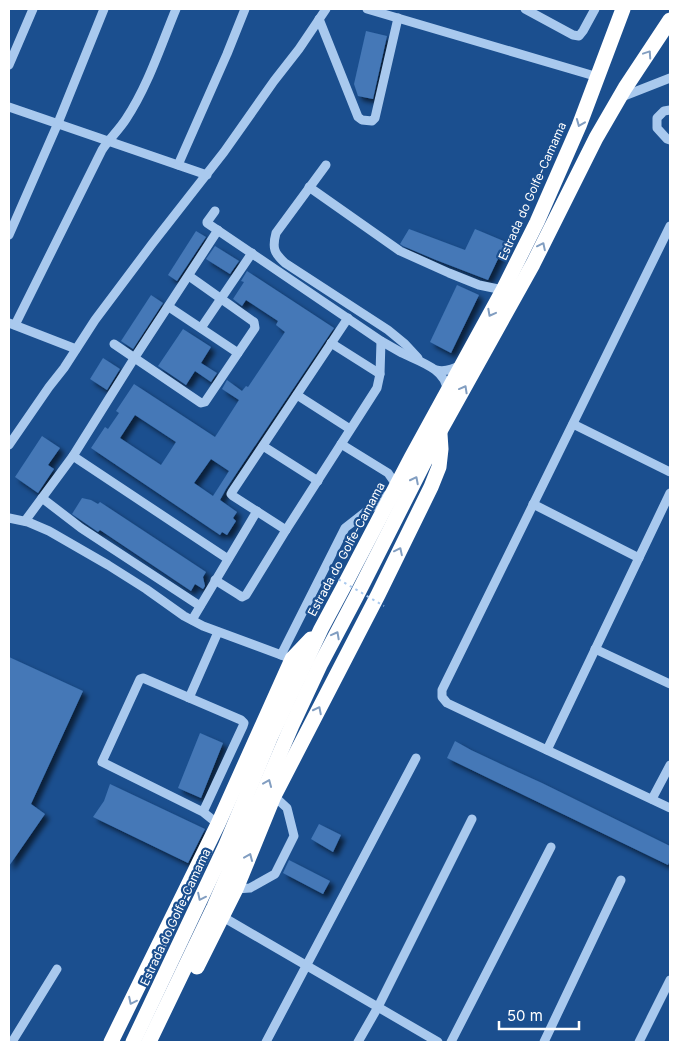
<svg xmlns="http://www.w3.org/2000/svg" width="679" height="1051" viewBox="0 0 679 1051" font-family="Inter,sans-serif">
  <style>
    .building { fill: #4478b7; fill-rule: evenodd; filter: url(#shadow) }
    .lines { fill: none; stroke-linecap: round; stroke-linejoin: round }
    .minor { stroke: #a9c9ee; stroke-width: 9 }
    .highway { stroke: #fff; stroke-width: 15 }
    .path-bridge { stroke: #a9c9ee; stroke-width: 2; stroke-dasharray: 2.5 4; stroke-linecap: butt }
    .oneway { stroke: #829ec1 }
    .labels { text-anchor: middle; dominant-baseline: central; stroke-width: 4.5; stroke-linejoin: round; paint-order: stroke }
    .street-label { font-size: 12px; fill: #fff; stroke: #1b4f8f }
  </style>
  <defs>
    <filter id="shadow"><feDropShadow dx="4.5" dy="4.5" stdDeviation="2.5" flood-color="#0009"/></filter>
  </defs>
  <rect width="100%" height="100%" fill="#1b4f8f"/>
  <!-- building -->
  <g class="building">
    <polygon points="366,31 387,36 373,99 358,96 354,84"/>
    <polygon points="409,229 465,250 475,229 506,242 488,280 436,260 403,246 400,244"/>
    <polygon points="196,231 206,237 177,281 168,275"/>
    <polygon points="215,246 239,261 230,274 206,259"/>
    <path d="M 247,271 L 334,328 L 226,489 L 220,500 L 237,512 L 233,518 L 236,521 L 227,535 L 222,532 L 220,535 L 91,448 L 105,427 L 108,429 L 119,413 L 116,411 L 134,384 L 215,437 L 239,400 L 222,389 L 227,380 L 242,391 L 246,386 L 248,387 L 285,332 L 276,325 L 278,321 L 246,300 L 242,306 L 233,299 L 244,282 L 241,281 ZM 135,415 L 176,442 L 161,465 L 120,438 ZM 211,459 L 229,471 L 213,496 L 194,483 Z"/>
    <polygon points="457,285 479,295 451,353 430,342"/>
    <polygon points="151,295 163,303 133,349 121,341"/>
    <polygon points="183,329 211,347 201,363 217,373 211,382 195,371 186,385 158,366"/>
    <polygon points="103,358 120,369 107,390 90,379"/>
    <polygon points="42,436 60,448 48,465 54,469 38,493 15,477"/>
    <polygon points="82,498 91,500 98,504 100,502 206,572 203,577 205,586 203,589 195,584 191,591 100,530 98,532 72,514"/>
    <polygon points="9,657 83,691 31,804 45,814 9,866"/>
    <polygon points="200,733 223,743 201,798 178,788"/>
    <polygon points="455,741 471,750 520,773 542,783 670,846 670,860 668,865 447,758"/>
    <polygon points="110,784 205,829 188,863 93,817 104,801"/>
    <polygon points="319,824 341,835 333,852 311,839"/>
    <polygon points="289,860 330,881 323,894 283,873"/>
  </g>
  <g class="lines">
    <!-- minor -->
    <g class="minor">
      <polyline points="367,9 598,77"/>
      <polyline points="525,9 573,35 579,36 583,31 595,9"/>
      <polyline points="319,19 358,117 362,120 372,121 375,118 398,18"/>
      <polyline points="9,65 33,9"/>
      <polyline points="619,98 670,78"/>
      <polyline points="9,107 207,175"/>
      <polyline points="670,110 664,111 657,118 657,128 667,139 670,140"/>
      <polyline points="178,165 227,54 245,9"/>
      <path d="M 326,165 L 276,233 C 272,248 274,253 285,263 L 388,330 L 405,344 L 418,358"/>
      <polyline points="309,187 400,251 449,273 479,285 503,290"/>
      <path d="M 215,211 L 207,222 L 207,223 L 381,341 C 388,345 395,349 402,353 C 418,361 447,369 447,391"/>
      <polyline points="670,226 442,690 442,697 447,703 670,808"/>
      <polyline points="218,230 135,357 73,456 228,559"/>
      <polyline points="9,235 58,123 104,9"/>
      <polyline points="169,307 238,353"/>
      <polyline points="9,323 76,349"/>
      <path d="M 15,325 L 102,150 C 109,139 119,130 126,119 C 148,86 161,45 176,9"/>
      <polyline points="201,328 252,253"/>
      <polyline points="331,343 380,374"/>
      <polyline points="114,344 201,403 205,402 255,328 254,322 189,276"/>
      <path d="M 436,370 C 445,372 452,370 461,365"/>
      <polyline points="297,395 350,429"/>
      <polyline points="573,424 670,472"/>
      <polyline points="9,445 49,387 64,368 95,320 152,244 224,152 274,81 299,49 326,9"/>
      <polyline points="263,446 318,481"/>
      <polyline points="42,498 81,528 200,606"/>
      <polyline points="533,504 639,558"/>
      <polyline points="9,518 28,522 49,531 108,565 146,589 184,616 203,626 292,659"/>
      <polyline points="25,521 73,456"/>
      <polyline points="286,530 233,496 231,494 232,492 348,318"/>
      <polyline points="215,580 239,595 242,597 246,595 286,530 377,388 380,374 381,341"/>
      <polyline points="192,620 257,511"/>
      <polyline points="595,649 670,684"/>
      <polyline points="281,655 345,528 395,489 395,483 388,473 341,444"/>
      <polyline points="189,698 218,632"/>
      <polyline points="547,750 670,493"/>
      <polyline points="652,799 670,765"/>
      <polyline points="203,812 243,726 244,723 241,720 143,678 140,679 102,762 203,812 218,824"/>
      <polyline points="236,889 250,888 275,874 294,836 287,808 274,796"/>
      <polyline points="223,917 438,1042"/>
      <polyline points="12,1042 57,969"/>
      <polyline points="266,1042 416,758"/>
      <polyline points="358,1042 378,1007 472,819"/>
      <polyline points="451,1042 551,847"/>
      <polyline points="544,1042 621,880"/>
      <polyline points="639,1042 670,980"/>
    </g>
    <!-- highway -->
    <g class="highway">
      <polyline points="197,967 236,889 274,796 378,595 431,487 439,467 441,449 440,434"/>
      <polyline points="111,1042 218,824 292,659 311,639"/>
      <polyline points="133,1042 225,847 271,736 321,629 343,588 411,458 503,290 537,222 579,126 623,9"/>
      <polyline points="149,1042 214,907 292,725 320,665 356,597 440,431 533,264 596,138 625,88 670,20"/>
    </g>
    <!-- path-bridge -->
    <polyline class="path-bridge" points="333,576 384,606"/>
  </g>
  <!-- one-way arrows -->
  <defs><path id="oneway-chevron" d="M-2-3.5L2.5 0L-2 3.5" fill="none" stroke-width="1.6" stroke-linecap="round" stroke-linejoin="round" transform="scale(1.25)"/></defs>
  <g class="oneway">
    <use href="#oneway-chevron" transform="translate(648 54) rotate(-56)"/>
    <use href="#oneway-chevron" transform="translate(580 123) rotate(112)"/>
    <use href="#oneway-chevron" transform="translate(542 246) rotate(-64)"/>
    <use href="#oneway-chevron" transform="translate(491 313) rotate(118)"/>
    <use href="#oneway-chevron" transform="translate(464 389) rotate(-61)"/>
    <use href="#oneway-chevron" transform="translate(415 480) rotate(-63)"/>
    <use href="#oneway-chevron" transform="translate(399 551) rotate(-64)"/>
    <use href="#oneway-chevron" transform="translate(336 635) rotate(-62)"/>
    <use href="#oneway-chevron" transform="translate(318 710) rotate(-63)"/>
    <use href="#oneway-chevron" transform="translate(268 783) rotate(-67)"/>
    <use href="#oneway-chevron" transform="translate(249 857) rotate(-67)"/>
    <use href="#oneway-chevron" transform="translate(201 897) rotate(116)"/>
    <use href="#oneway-chevron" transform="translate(132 1001) rotate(116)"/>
  </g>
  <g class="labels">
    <!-- street labels -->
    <g class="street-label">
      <text transform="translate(532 191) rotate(-66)">Estrada do Golfe-Camama</text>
      <text transform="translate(346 549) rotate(-62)">Estrada do Golfe-Camama</text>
      <text transform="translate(175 917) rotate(-65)">Estrada do Golfe-Camama</text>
    </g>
  </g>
  <!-- border -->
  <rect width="679" height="1051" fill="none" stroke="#ffffff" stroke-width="20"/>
  <!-- scale -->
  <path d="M499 1021v8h80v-8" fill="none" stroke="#ffffff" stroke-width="2.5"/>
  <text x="507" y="1021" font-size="15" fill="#ffffff" stroke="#1b4f8f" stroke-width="4" paint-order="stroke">50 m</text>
</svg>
